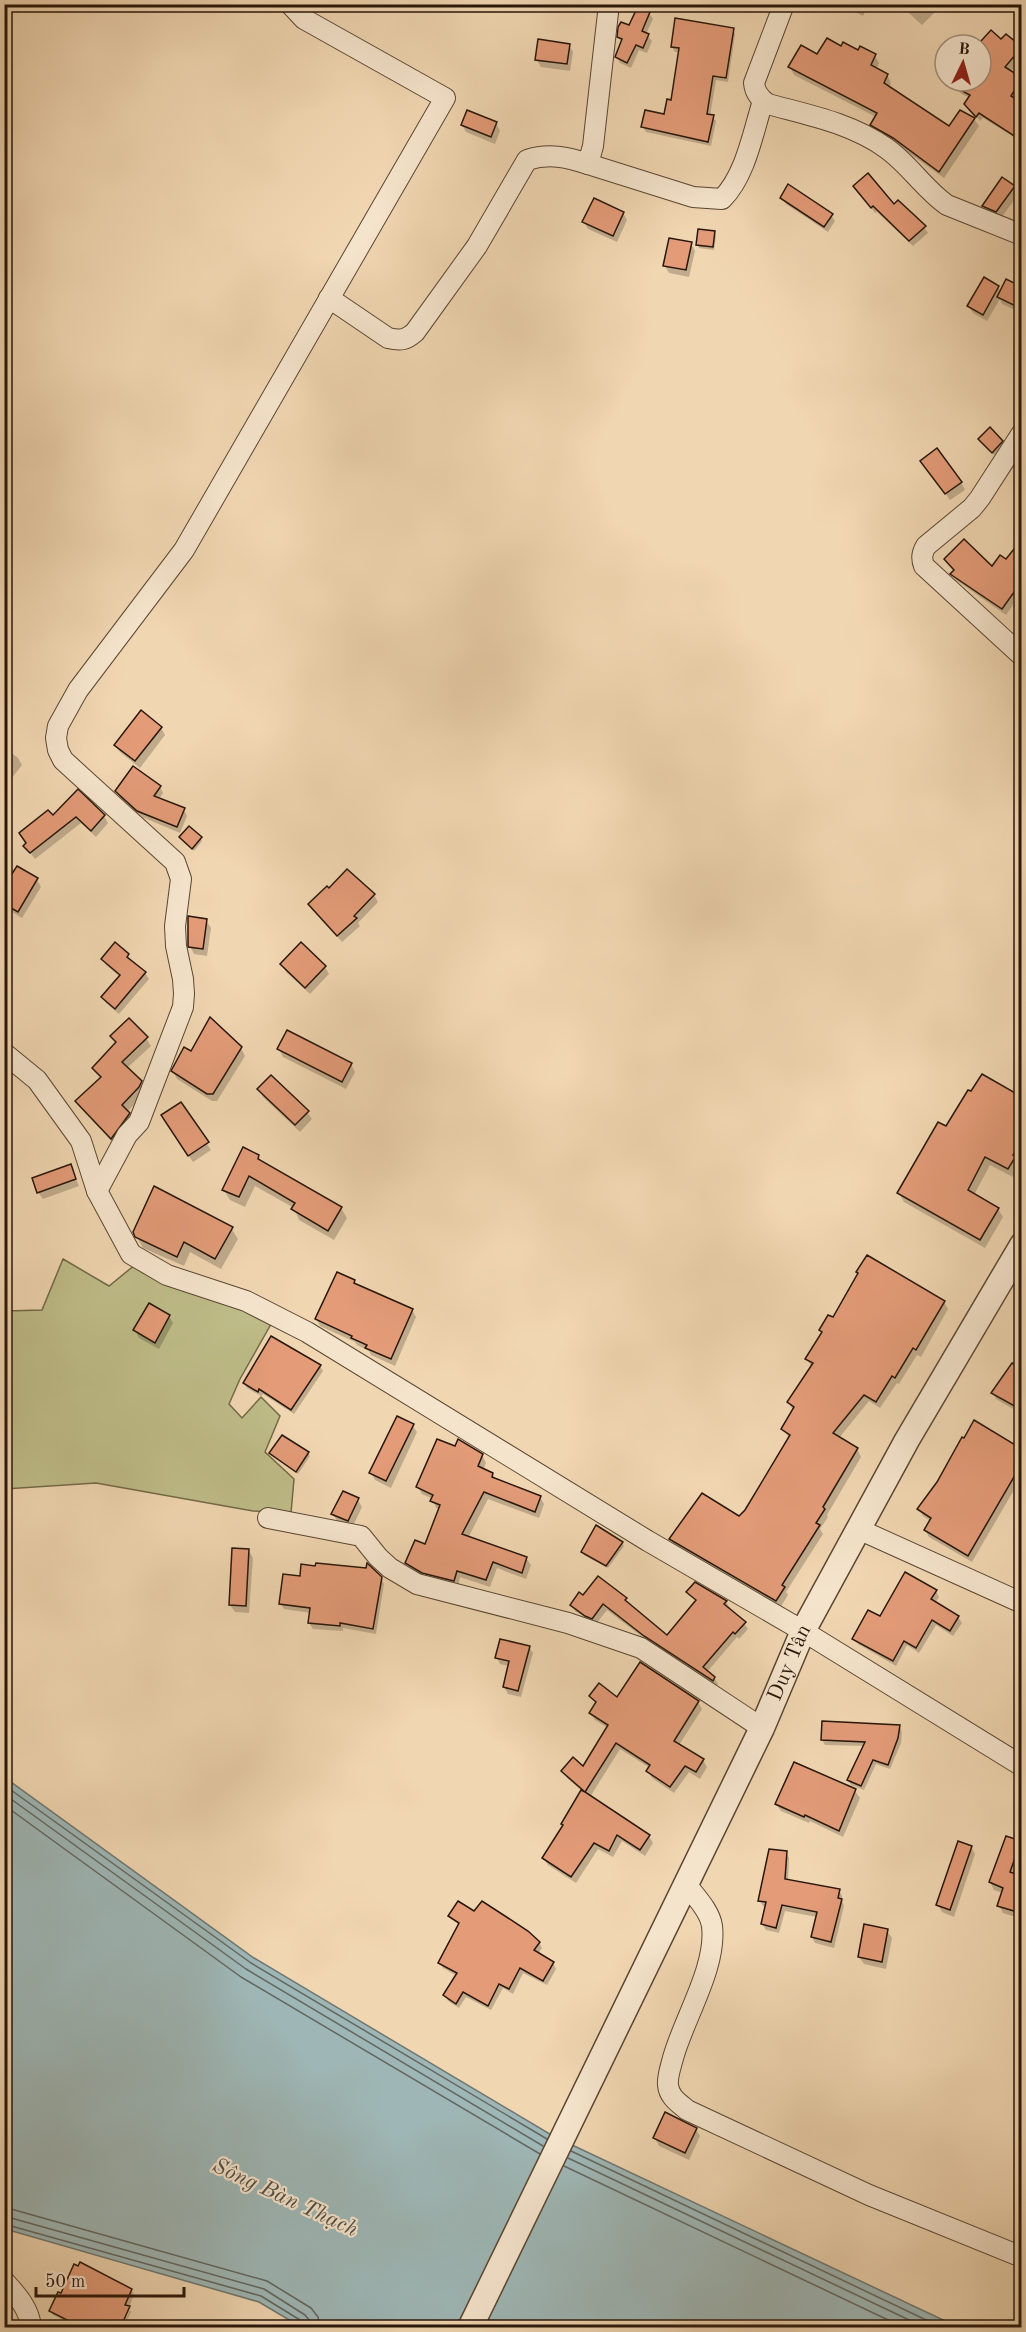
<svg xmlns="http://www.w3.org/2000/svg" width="1026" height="2332" viewBox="0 0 1026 2332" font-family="'Old Standard TT',serif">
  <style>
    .green { fill: #bebc88; stroke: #736948; stroke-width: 1.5 }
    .water { fill: #9eb7b6; stroke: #6f7771; stroke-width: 1.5 }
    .shadow { fill: #0003 }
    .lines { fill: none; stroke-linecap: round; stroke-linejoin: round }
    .shore { stroke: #636660; stroke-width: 1.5 }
    .building { fill: #e39b78; stroke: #281609; stroke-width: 1.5 }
    .minor-casing { stroke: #5a4633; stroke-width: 22 }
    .tertiary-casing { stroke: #5a4633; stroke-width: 27 }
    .minor { stroke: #f5e4cc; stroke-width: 20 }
    .tertiary { stroke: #f5e4cc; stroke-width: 24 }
    .labels { text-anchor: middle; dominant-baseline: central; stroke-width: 4.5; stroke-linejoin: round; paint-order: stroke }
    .street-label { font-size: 21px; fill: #281609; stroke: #f5e4cc }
    .water-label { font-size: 22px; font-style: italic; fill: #514e46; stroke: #f5e4cc }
  </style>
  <rect width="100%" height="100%" fill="#f0d6b1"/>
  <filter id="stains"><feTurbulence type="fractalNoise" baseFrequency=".00333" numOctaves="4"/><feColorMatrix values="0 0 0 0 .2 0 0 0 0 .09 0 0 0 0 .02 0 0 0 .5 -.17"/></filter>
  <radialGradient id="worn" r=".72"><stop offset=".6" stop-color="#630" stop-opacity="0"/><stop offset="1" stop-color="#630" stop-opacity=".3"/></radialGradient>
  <!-- green -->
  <polygon class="green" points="63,1259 109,1286 136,1264 275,1317 240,1379 229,1404 242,1418 261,1397 280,1416 265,1452 294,1479 291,1513 253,1511 96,1483 5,1489 5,1311 42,1310"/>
  <!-- water -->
  <polygon class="water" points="4,1777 254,1958 553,2136 958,2327 301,2327 259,2302 5,2229"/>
  <!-- shadow -->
  <g class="shadow">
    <polygon points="846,4 869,4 863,16 848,8"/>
    <polygon points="899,4 938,4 940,7 922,25"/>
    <polygon points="649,13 653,19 646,34 652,41 647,53 639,50 631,68 620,63 617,57 622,43 619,37"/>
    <polygon points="733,29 735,34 728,82 716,80 710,116 716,121 711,146 646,132 643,127 665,116 672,102 680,52 675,52 672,47"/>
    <polygon points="991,32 1002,41 1006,36 1022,50 1022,58 1010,72 1022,79 1022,91 1015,101 1022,105 1022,142 983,118 980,121 966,104 970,98 960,93 956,87 960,81 981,81 980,45"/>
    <polygon points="569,45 573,52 570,71 541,67 537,60"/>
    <polygon points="842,48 875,56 879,63 876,70 887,75 891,83 889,88 949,128 974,119 979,126 944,178 898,145 876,132 872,125 876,117 794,75 790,67"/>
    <polygon points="496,123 500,131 495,144 466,132 462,125"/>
    <polygon points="855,186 894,206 924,227 928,233 913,246 877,212 875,213"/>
    <polygon points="1013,187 1018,195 1001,218 988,213 983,206"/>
    <polygon points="782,198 831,215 835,221 828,232 786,204"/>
    <polygon points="623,213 627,220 617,242 588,229 584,222"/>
    <polygon points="714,232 716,236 714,250 699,248 698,245"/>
    <polygon points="691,244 695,251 689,277 669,273 665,266"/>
    <polygon points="998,287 1001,292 1022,288 1022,313 1002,304 1000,299 987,321 973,313 969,306"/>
    <polygon points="982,442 1002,442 1003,445 994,455"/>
    <polygon points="927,468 961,482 965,490 950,500"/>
    <polygon points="1022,541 1022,592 1006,615 956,580 952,574 955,571 945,559 992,568 1006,561"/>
    <polygon points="161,728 165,735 140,768 120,752 115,745"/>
    <polygon points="4,747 18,758 22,765 4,788"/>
    <polygon points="160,787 163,793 159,799 184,810 187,816 180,833 142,817 120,797 116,791"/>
    <polygon points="104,816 108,823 96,837 81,823 35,859 25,846 53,818"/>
    <polygon points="180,837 200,838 202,841 194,851"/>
    <polygon points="37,880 41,887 22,918 4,907 4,889"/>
    <polygon points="329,891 374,895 378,902 358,923 360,926 342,942 309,904"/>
    <polygon points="206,920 211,928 207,956 194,954 190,946"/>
    <polygon points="115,944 145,973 149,979 119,1014 106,1003 103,997 120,977 106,965 103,959"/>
    <polygon points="282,965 325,967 329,974 310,994 286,972"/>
    <polygon points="112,1037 146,1038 151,1046 127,1068 141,1082 145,1089 143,1095 127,1112 133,1121 116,1146 77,1101 102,1079 94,1068 116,1044"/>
    <polygon points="241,1048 245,1056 217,1101 212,1101 177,1079 173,1071 192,1054"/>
    <polygon points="279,1049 351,1064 355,1072 346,1089 283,1057"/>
    <polygon points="259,1089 307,1112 312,1119 300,1132 263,1097"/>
    <polygon points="1022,1099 1022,1157 1018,1163 1020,1166 1013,1177 990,1165 974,1195 998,1209 1003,1217 985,1248 904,1202 899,1193 946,1128"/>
    <polygon points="181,1104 211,1150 193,1162 167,1123"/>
    <polygon points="4,1143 11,1151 4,1161"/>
    <polygon points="258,1156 262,1163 341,1208 347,1218 334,1240 299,1220 294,1208 255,1186 245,1207 230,1200 224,1190"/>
    <polygon points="4,1164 9,1171 4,1178"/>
    <polygon points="70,1166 79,1186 43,1199 38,1192"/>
    <polygon points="231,1228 238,1239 221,1269 190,1252 184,1266 143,1248 134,1231"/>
    <polygon points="354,1281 356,1285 412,1310 416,1317 395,1366 371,1355 369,1351 357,1345 355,1342 320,1326 316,1318"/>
    <polygon points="944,1302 948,1309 921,1357 917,1355 899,1384 897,1383 880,1408 869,1401 839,1438 857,1449 861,1457 827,1515 828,1517 820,1529 823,1534 786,1592 788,1595 780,1608 675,1547 670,1539 739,1518 746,1511 790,1439 782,1429 793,1410 788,1402 811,1366 807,1359 823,1334 821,1330 834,1320"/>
    <polygon points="169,1316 173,1323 159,1349 139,1338 135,1330"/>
    <polygon points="320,1366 323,1371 294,1414 263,1394 261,1396 247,1388 244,1383"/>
    <polygon points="1022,1370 1022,1414 996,1399 993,1393"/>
    <polygon points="412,1425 417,1432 391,1488 375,1480 371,1473"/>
    <polygon points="1022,1450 1022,1476 972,1562 929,1537 925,1530 931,1521 923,1516 919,1509"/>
    <polygon points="271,1453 308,1453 310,1456 298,1474"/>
    <polygon points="482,1455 486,1463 483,1470 492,1474 496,1480 540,1497 544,1504 539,1518 488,1499 468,1538 526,1558 531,1565 526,1579 497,1568 490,1587 460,1577 458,1588 427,1580 411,1570 407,1563 426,1546 440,1510 436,1508 433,1499 422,1494 418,1487"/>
    <polygon points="358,1500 362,1507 352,1528 337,1521 333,1514"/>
    <polygon points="622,1543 624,1546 608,1568 584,1555 582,1552"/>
    <polygon points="249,1551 253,1558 249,1613 235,1612 230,1605"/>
    <polygon points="301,1578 381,1578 384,1584 376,1634 343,1628 343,1631 313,1629 309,1623 311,1613 284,1609 281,1604"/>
    <polygon points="695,1584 726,1602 730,1608 729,1610 744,1623 748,1629 739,1639 737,1637 707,1672 714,1678 718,1684 717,1686 649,1642 607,1610 596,1624 575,1611 572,1605 583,1597 625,1599 629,1605 667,1637 697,1602 688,1592"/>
    <polygon points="936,1591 939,1597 935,1603 958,1617 962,1623 953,1636 936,1625 919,1653 907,1645 896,1666 858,1644 854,1639 881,1618"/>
    <polygon points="529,1647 533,1653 521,1697 508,1694 504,1687 509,1666 500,1664 497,1658"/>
    <polygon points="640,1664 698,1702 702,1709 679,1745 703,1760 707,1767 700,1779 689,1772 674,1793 652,1778 648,1771 650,1768 620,1749 590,1797 649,1836 653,1843 645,1856 622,1841 613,1857 598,1849 576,1883 548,1865 543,1858 564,1826 582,1791 567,1778 563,1771 583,1768 608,1728 595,1720 591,1713 597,1704 590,1696 617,1699"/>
    <polygon points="900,1727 902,1732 901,1743 890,1769 876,1764 864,1790 851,1785 848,1780 864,1746 825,1745 822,1740"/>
    <polygon points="794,1764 855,1791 860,1798 843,1837 810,1821 809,1823 781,1811 776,1804"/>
    <polygon points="1020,1842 1022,1858 1015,1875 1022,1877 1022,1907 1018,1918 1003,1913 999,1905 1003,1893 994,1890 990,1882"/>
    <polygon points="971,1847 975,1854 954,1917 942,1912 938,1905"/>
    <polygon points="786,1853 789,1858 788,1881 839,1890 842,1896 842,1901 844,1906 834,1948 815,1943 812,1937 817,1917 785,1911 779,1933 766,1930 762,1924 767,1907 763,1906 760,1901"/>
    <polygon points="475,1913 539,1943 542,1948 538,1954 553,1963 556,1969 547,1985 523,1973 513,1994 503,1988 491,2010 466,1997 459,2008 448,2001 445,1995 457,1976 443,1968 440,1963 460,1926 450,1916"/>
    <polygon points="887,1931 892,1938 886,1969 864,1964 859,1957"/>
    <polygon points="696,2129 700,2136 689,2160 659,2146 655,2138"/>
    <polygon points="131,2290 134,2294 129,2308 128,2307 119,2328 88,2328 70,2318 67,2322 53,2315 51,2311 61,2295"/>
    <polygon points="130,2310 131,2312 125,2325 124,2324"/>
  </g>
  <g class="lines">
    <!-- shore -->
    <g class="shore">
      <polyline points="4,1785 251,1963 547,2139"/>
      <polyline points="4,1794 246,1969 543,2146"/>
      <polyline points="4,1805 241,1977 540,2154"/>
      <polyline points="571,2151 943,2328"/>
      <polyline points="568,2158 926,2328"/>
      <polyline points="564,2166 905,2328"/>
      <polyline points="4,2207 267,2281 311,2308 318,2317 320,2328"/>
      <polyline points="4,2216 264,2289 305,2315 310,2321 311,2328"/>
      <polyline points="4,2224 261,2296 300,2320 303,2328"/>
    </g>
  </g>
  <!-- building -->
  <g class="building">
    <polygon points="638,6 650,12 642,31 649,34 643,48 636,45 627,63 615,57 622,39 617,37 618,27 621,22 629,25"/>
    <polygon points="675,18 734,28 726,78 713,76 707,114 714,115 708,142 641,127 645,110 664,114 667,99 671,100 679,48 671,47"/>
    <polygon points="991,30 1001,39 1006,34 1022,47 1005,67 1022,78 1011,96 1022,103 1022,141 979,113 976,117 964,104 970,95 943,81 981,81 981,41"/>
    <polygon points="827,38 841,46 843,42 858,50 860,46 876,54 871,65 888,74 884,83 949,126 960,110 975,118 939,172 893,138 870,125 877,113 788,67 801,45 817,54"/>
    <polygon points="538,39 570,44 567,64 535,60"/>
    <polygon points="467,110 497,122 491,137 461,125"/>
    <polygon points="868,173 894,204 898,200 926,226 909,241 873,206 871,208 853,186"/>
    <polygon points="1002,177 1015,186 996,212 982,206"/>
    <polygon points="788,184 833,214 824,227 780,198"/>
    <polygon points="594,198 624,212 613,236 582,222"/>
    <polygon points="698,229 715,231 713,247 696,245"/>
    <polygon points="669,238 692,242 686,270 663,266"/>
    <polygon points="984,277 999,286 983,315 967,306"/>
    <polygon points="1006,279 1022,287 1022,309 997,297"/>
    <polygon points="990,427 1003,441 992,453 978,439"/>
    <polygon points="937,448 962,482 945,494 920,461"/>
    <polygon points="964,539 992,566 1000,555 1006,559 1022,539 1022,581 1002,609 950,574 954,570 944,559"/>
    <polygon points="141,710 162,727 135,761 114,745"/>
    <polygon points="133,766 161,786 154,796 185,808 177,827 137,811 115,791"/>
    <polygon points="78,789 105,815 91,831 76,817 30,853 23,846 26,843 19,833 48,810 53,815"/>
    <polygon points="189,826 202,837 192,849 179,837"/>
    <polygon points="17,866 38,878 18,912 4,904 4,886"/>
    <polygon points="347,869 375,894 354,916 357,918 337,936 308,904 327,886 329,888"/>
    <polygon points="188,916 207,919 203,949 188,947"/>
    <polygon points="115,942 129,954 127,957 146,972 115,1009 101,997 120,975 101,959"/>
    <polygon points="301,942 326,966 305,988 280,964"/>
    <polygon points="210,1017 242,1047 213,1094 207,1094 171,1071 184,1047 191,1051"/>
    <polygon points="129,1018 148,1037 122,1062 142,1081 139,1087 122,1105 130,1113 111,1139 75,1101 101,1077 92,1068 116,1042 110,1036"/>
    <polygon points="287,1030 352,1063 342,1082 277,1049"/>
    <polygon points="982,1074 1022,1097 1022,1141 1013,1155 1016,1156 1008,1169 985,1157 968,1190 999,1208 980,1240 897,1193 938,1122 946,1126 968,1090 971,1091"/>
    <polygon points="271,1075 309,1111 295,1125 257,1089"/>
    <polygon points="181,1102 209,1142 188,1156 161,1115"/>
    <polygon points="243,1147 259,1155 258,1159 342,1207 328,1231 291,1209 295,1203 249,1176 239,1197 222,1190"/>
    <polygon points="71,1164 76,1179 37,1193 32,1178"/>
    <polygon points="154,1186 233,1227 215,1259 184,1242 177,1257 135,1237 133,1232"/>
    <polygon points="867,1255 945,1301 916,1350 913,1348 895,1378 892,1376 876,1402 864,1395 833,1433 858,1448 823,1507 825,1509 816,1523 820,1525 782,1585 785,1587 776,1601 669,1539 702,1493 739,1516 745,1510 790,1435 781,1429 794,1407 787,1402 813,1363 805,1359 822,1332 819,1330 828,1315 833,1317 858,1273 856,1272"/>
    <polygon points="337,1272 355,1280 354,1283 413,1309 391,1359 365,1348 367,1345 351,1338 352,1336 315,1319"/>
    <polygon points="149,1303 170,1315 155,1343 133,1330"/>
    <polygon points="271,1336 321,1365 291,1410 259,1389 258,1392 243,1383"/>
    <polygon points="1012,1363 1022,1369 1022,1410 991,1393"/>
    <polygon points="397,1416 414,1424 386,1481 369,1473"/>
    <polygon points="974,1420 1022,1449 1022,1463 968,1556 924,1530 931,1518 917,1509 937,1482 962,1437 964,1438"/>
    <polygon points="282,1435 309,1452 296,1472 269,1453"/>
    <polygon points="437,1439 455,1446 458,1439 483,1454 478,1466 493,1473 492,1477 541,1496 535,1512 484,1492 462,1534 527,1557 522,1573 493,1562 486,1580 457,1571 454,1581 422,1573 405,1563 415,1540 425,1544 440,1505 430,1501 433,1495 416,1487"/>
    <polygon points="343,1491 359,1498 348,1521 331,1514"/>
    <polygon points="596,1525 623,1542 606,1566 581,1552"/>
    <polygon points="232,1548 249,1549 246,1606 229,1605"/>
    <polygon points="316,1563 366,1568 367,1563 382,1577 373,1629 340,1623 340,1626 308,1623 310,1608 279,1604 283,1574 300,1576 301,1564 315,1566"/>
    <polygon points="905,1572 937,1590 931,1599 959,1616 950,1631 932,1620 916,1648 904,1641 893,1661 852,1639 868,1610 880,1616"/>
    <polygon points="598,1576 627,1598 625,1600 667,1635 696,1600 686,1592 695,1582 727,1601 724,1604 746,1622 735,1634 733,1632 703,1667 715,1677 713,1681 644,1636 603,1604 592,1619 585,1616 570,1605 579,1592 583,1595"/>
    <polygon points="500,1639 530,1646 518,1691 503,1687 509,1661 495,1658"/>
    <polygon points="640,1662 699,1701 674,1741 704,1759 696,1772 685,1766 670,1787 646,1771 650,1765 616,1743 585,1792 650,1835 640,1850 617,1835 609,1851 594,1843 571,1877 542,1858 563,1825 561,1824 581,1790 585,1792 561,1771 573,1757 583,1766 608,1725 589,1713 596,1702 589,1696 599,1683 617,1697"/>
    <polygon points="822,1721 900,1725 898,1738 888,1765 873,1760 861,1786 847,1780 865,1742 821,1740"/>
    <polygon points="794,1762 856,1789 839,1831 805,1815 804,1817 775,1804"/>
    <polygon points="1006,1836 1021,1841 1010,1872 1022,1876 1022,1890 1014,1911 997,1906 1003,1888 989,1882"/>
    <polygon points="958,1841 972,1846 950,1910 936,1905"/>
    <polygon points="769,1849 787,1851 785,1879 840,1889 838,1898 842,1899 831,1942 811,1937 817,1912 782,1905 776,1928 761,1924 766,1902 758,1901"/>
    <polygon points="458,1901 474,1911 482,1901 528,1931 540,1942 534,1950 554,1962 543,1981 520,1968 509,1989 499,1984 488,2006 463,1992 456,2004 443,1995 457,1973 438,1963 459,1923 448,1916"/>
    <polygon points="864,1924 888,1929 882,1962 858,1957"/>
    <polygon points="665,2112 697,2128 685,2153 653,2138"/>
    <polygon points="80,2262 132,2289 125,2305 130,2306 123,2322 120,2321 116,2328 83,2328 49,2311 58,2292 61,2293 74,2264 78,2266"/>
  </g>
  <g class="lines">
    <defs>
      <g id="minor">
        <path d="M 784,4 L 754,83 C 755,93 760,99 768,104 C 808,115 851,123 886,148 C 909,164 924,189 947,205 L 1022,235"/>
        <path d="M 588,164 L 693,197 L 722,199 C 746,175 753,132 763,101"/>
        <path d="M 329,298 L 388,338 C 401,341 406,340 415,332 L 477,246 L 527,160 C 549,153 567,157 588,164 L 593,146 L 609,4"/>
        <path d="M 1022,433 L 980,498 L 972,508 L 926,546 C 922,553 921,558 924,566 L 1022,656"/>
        <polyline points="4,1053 37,1080 81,1141 97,1191 131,1254 167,1275 246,1301 307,1332 648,1541 803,1631 1022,1766"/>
        <polyline points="97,1191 127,1135 139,1122 183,1007 184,994 183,979 176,946 175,926 181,879 175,862 63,760 58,750 56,738 58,726 78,690 184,550 445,98 304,19 290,4"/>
        <polyline points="268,1518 361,1536 378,1557 390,1568 417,1584 568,1623 641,1648 762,1728"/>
        <polyline points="858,1529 1022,1603"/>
        <path d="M 686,1884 C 695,1896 710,1911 712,1926 C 717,1967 684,2018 673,2058 C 671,2066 667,2077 668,2085 C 669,2097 679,2103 687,2110 L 869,2195 L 1022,2257"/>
        <path d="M 4,2281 C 16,2294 30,2309 31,2328"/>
      </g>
      <g id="tertiary">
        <path id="s1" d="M 470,2328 L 762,1728 L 803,1631 L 907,1440 L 1022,1245"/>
      </g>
    </defs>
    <!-- minor casing -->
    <use href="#minor" class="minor-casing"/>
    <!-- tertiary casing -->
    <use href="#tertiary" class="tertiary-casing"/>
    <!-- minor -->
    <use href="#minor" class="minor"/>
    <!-- tertiary -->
    <use href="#tertiary" class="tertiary"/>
  </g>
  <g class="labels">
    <!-- street labels -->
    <g class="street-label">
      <text stroke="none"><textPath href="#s1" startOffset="738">Duy Tân</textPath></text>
    </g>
    <!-- water labels -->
    <g class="water-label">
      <text transform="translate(285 2198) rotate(25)">Sông Bàn Thạch</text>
    </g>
  </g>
  <!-- margin -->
  <rect width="1026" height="2332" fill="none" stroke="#f0d6b1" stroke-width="24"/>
  <rect x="6" y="6" width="1014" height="2320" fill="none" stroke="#281609" stroke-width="3"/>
  <rect x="12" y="12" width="1002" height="2308" fill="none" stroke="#281609" stroke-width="1.5"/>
  <!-- north arrow -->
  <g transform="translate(963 63) rotate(5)"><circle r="28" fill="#f5e4cc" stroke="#a3927e" stroke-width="1.5"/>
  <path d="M0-4.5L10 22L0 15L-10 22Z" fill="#8f2418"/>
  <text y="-9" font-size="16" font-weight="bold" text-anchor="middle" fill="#281609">B</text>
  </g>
  <!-- scale -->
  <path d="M36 2287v9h148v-9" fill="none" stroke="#281609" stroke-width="3"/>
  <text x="45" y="2287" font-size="18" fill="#281609" stroke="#f5e4cc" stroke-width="4.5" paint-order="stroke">50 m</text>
  <rect width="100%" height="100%" filter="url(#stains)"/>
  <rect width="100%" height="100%" fill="url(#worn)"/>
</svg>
